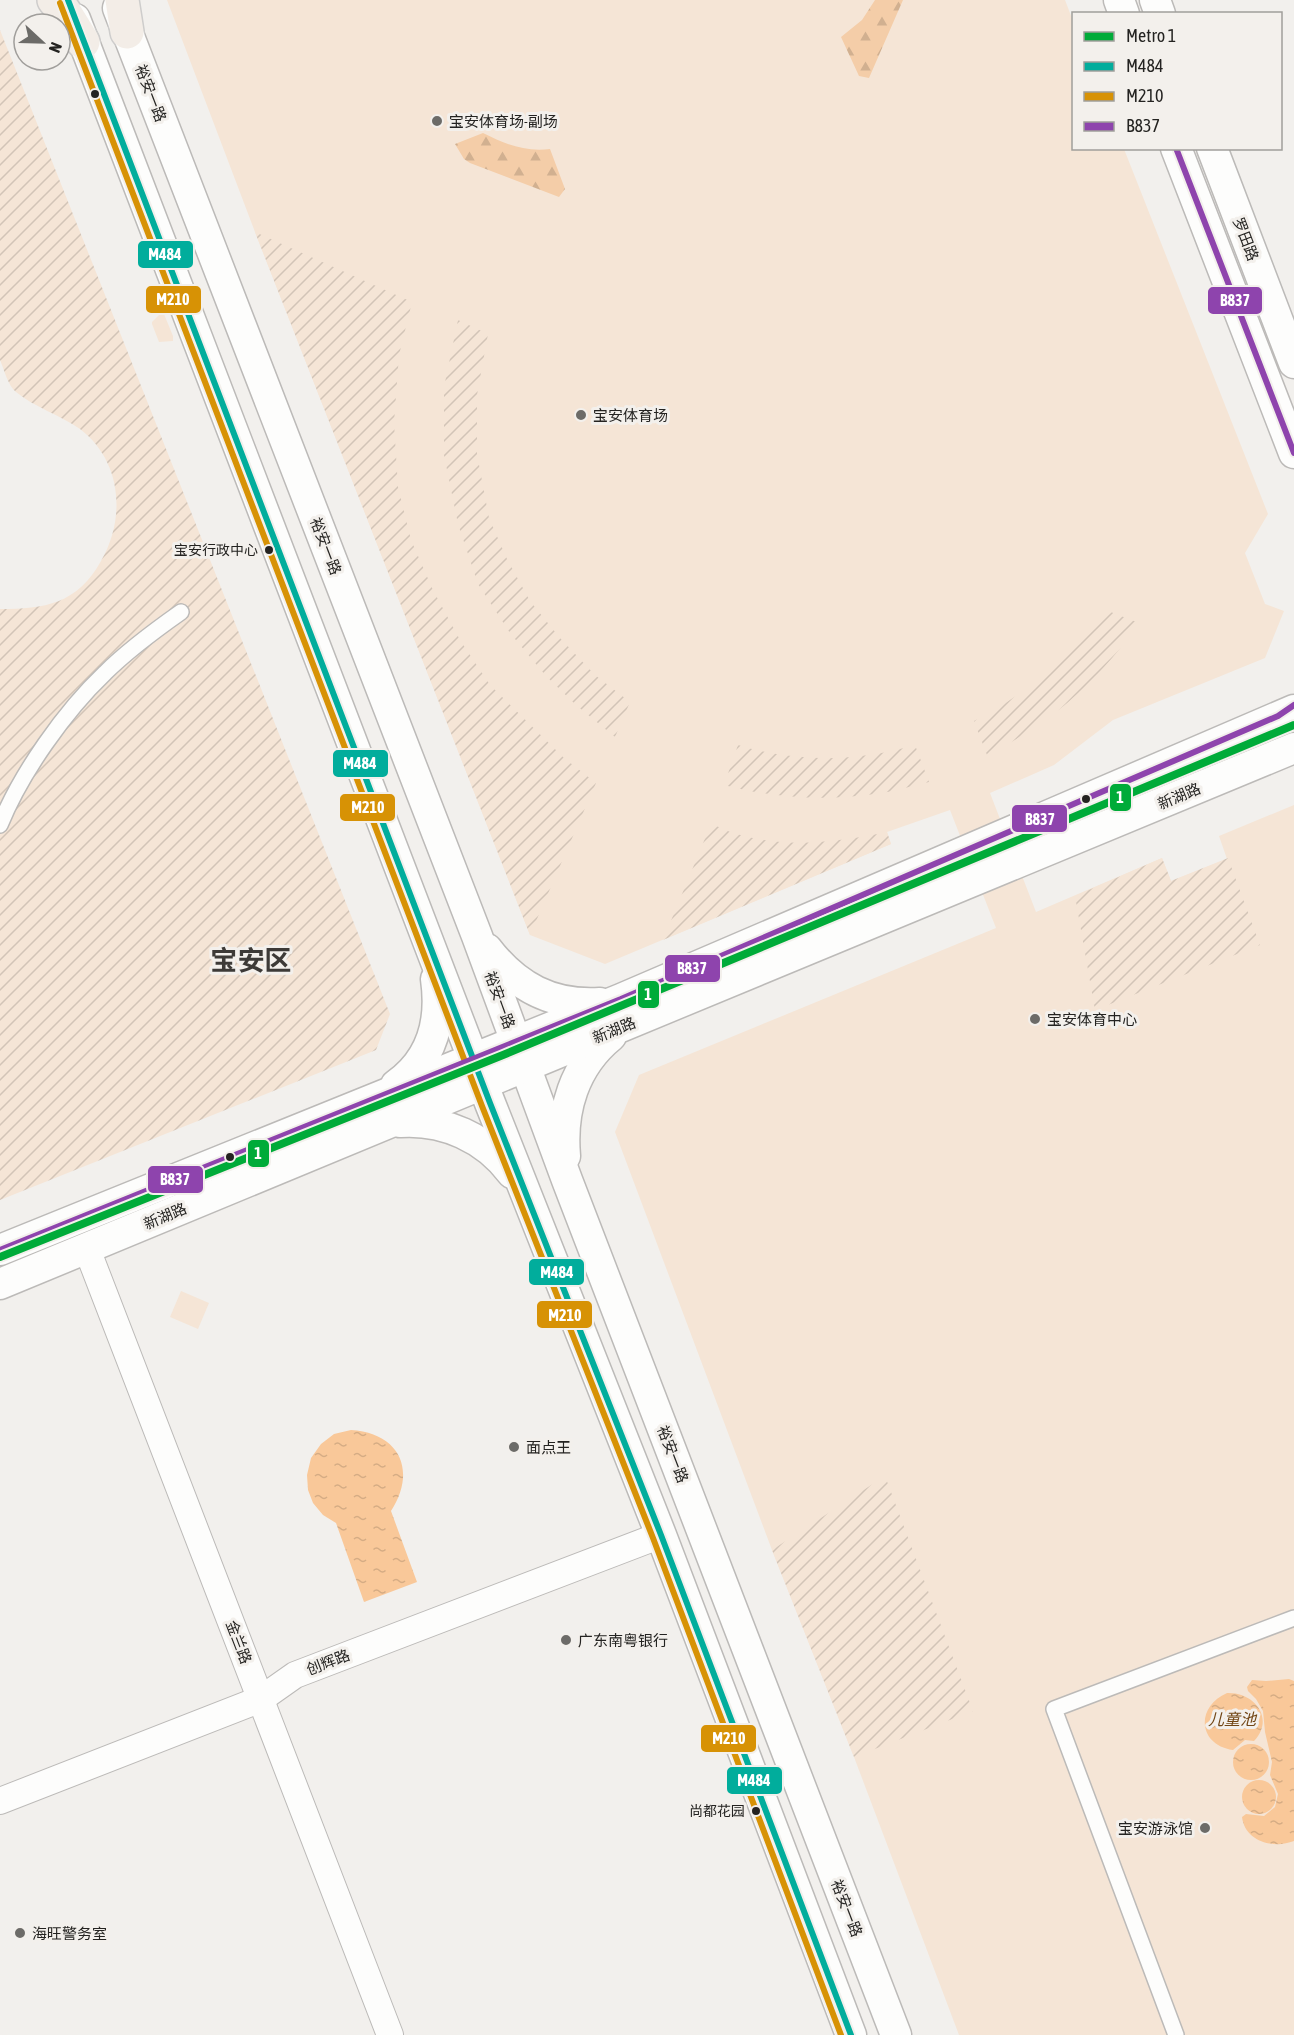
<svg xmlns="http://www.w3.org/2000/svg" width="1294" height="2035" viewBox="0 0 1294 2035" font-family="'Asap Condensed','Noto Sans SC',sans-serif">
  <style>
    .grass { fill: #f5e5d6 }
    .forest { fill: url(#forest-firs) }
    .garden { fill: url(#garden-furrows) }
    .water { fill: url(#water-ripples) }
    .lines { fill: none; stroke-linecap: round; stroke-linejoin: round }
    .pedestrian-casing { stroke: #bcbab8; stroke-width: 18 }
    .tertiary-casing { stroke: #bcbab8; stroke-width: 28 }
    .secondary-casing { stroke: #bcbab8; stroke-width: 33 }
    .primary-casing { stroke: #cecdcc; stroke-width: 36 }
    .pedestrian { stroke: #fdfdfc; stroke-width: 15 }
    .tertiary { stroke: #fdfdfc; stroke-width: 26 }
    .secondary { stroke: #fdfdfc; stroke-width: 30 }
    .primary { stroke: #f3ede7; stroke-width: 33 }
    .bus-1-casing { stroke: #f3f0ec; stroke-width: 10 }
    .bus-2-casing { stroke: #f3f0ec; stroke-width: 10 }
    .bus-3-casing { stroke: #f3f0ec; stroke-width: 10 }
    .bus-1 { stroke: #01ad9c; stroke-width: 6 }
    .bus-2 { stroke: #d79205; stroke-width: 6 }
    .bus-3 { stroke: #8e44ad; stroke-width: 6 }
    .metro-1-casing { stroke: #f3f0ec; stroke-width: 12 }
    .metro-1 { stroke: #00ab39; stroke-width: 8 }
    .bus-dot { fill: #242321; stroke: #f3f0ec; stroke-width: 2 }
    .poi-dot { fill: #6c6b68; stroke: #f3f0ec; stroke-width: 2 }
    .labels { text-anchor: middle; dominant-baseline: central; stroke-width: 6; stroke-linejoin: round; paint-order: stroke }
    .bus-label { font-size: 14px; fill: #242321; stroke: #f3f0ec; text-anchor: end }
    .street-label { font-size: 15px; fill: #242321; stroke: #f3f0ec }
    .poi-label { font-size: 15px; fill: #242321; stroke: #f3f0ec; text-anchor: start }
    .water-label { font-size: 16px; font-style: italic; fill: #724615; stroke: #f3f0ec }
    .town-label { font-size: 27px; font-weight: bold; fill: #3d3a37; stroke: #f3f0ec }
    .line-badge { stroke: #f3f0ec; stroke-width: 2 }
    .badge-label { font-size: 16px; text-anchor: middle; font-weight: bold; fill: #fff }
  </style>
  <defs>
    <pattern id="forest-firs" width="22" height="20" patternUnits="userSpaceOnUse" patternTransform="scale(1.5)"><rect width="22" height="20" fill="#f4cda8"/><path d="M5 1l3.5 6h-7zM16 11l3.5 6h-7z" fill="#d1b090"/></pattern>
    <pattern id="garden-furrows" width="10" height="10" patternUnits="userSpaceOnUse" patternTransform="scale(1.5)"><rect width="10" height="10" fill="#f5e5d6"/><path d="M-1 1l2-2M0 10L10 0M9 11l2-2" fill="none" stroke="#d2c4b7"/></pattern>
    <pattern id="water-ripples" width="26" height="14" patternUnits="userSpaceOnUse" patternTransform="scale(1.5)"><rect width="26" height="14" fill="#f9c899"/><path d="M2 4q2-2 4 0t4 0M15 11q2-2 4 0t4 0" fill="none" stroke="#d5ac84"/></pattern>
  </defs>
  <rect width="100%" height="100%" fill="#f2f0ed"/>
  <!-- grass -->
  <g class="grass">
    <polygon points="167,0 1065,0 1073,21 1074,148 1124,149 1268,514 1245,553 1265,604 1284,611 1265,658 1113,720 1054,765 990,793 1036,912 1162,858 1171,881 1227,859 1219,836 1294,805 1294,2035 959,2035 854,1757 772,1550 615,1132 639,1075 996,928 950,810 887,832 891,844 605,964 530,935 255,232"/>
    <polygon points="164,314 173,336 173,341 159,342 152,324 152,322 159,315"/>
    <polygon points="181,1291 209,1303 198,1329 170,1317"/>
  </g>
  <!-- forest -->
  <g class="forest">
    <polygon points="875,0 903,0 869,78 859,76 841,37 862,20"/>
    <path d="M 483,133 C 505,144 524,152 550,149 L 565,189 L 559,197 L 470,163 L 464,159 L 455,144 Z"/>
  </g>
  <!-- garden -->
  <g class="garden">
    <path d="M 0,30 L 390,1014 L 376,1050 L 0,1200 L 0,609 C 45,609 77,604 101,561 C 126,518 122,461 80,429 C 60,415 34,407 16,392 C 8,386 4,369 0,360 Z"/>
    <polygon points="255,232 412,302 399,355 394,423 398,487 411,540 433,590 460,640 490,685 564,758 596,783 530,935"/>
    <polygon points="458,320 488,334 477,395 477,454 489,518 507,559 530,601 560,638 595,675 630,702 615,737 576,705 546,676 510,633 478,584 458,524 444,455 444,387"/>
    <path d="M 1103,609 L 1139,623 C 1097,683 1052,722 987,755 L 974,721 C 1026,694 1069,658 1103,609 Z"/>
    <path d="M 738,745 C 796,763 857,762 915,745 L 929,782 C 911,786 893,792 875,794 C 825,801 773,798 724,785 Z"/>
    <path d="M 711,824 C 720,827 728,832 737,834 C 786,849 838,842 887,832 L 891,844 L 663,940 Z"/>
    <polygon points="1162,858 1171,881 1228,858 1260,945 1095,1010 1075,896"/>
    <polygon points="885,1476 973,1711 854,1757 772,1550"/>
  </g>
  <!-- water -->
  <g class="water">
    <path d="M 351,1430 C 400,1433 417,1471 391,1511 L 417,1582 L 364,1602 L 336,1523 L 323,1515 L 313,1503 L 308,1490 L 307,1475 L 311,1458 L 321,1444 L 334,1434 Z"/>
    <path d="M 1289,1679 L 1294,1681 L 1294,1841 C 1274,1849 1245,1842 1242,1817 L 1246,1814 L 1264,1816 L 1275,1807 L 1278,1794 L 1270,1775 L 1272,1762 L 1265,1732 L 1263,1711 L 1256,1699 L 1248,1691 L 1247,1687 L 1252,1680 L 1266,1681 Z"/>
    <path d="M 1227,1693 C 1255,1692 1275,1719 1254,1741 L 1245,1740 L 1233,1750 C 1198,1745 1195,1707 1227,1693 Z"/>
    <circle cx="1251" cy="1762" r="18"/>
    <circle cx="1259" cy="1797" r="17"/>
  </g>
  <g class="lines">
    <defs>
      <g id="pedestrian">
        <path d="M 0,825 C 21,773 65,711 105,673 C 128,650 154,631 181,612"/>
        <polyline points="1176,2035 1054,1709 1294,1618"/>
      </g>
      <g id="tertiary">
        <polyline points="87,1249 390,2035"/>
        <polyline points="0,1801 261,1699 295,1675 661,1535"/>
      </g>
      <g id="secondary">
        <polyline points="1119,0 1124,14"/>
        <polyline points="1155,0 1160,14"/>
        <polyline points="118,8 477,936 567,1180 896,2035"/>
        <polyline points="75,19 490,1103 661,1535 851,2035"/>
        <polyline points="1176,148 1294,453"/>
        <polyline points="1212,148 1294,363"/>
        <path d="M 487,949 C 516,987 552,1006 600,1003"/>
        <path d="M 396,1085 C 433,1059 442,1021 436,979"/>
        <path d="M 400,1122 C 444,1119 486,1138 512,1173"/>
        <path d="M 565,1156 C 561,1110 574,1066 611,1036"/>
        <polyline points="0,1250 621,999 1294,710"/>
        <polyline points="0,1284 1294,748"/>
      </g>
      <g id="primary">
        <polyline points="54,0 64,11 83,42"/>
        <polyline points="122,0 127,32"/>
      </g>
    </defs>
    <!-- pedestrian casing -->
    <use href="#pedestrian" class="pedestrian-casing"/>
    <!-- tertiary casing -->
    <use href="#tertiary" class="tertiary-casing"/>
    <!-- secondary casing -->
    <use href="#secondary" class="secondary-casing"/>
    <!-- primary casing -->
    <use href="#primary" class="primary-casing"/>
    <!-- pedestrian -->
    <use href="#pedestrian" class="pedestrian"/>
    <!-- tertiary -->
    <use href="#tertiary" class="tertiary"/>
    <!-- secondary -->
    <use href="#secondary" class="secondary"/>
    <!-- primary -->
    <use href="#primary" class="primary"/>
    <defs>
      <polyline id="bus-1" points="68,0 490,1103 661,1535 851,2035"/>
      <polyline id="bus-2" points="60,3 482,1106 653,1538 841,2035"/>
      <g id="bus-3">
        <polyline points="1176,148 1294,453"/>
        <polyline points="0,1250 621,999 1278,716 1294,705"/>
      </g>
    </defs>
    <!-- bus-1 casing -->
    <use href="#bus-1" class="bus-1-casing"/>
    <!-- bus-2 casing -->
    <use href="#bus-2" class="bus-2-casing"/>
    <!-- bus-3 casing -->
    <use href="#bus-3" class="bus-3-casing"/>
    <!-- bus-1 -->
    <use href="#bus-1" class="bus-1"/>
    <!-- bus-2 -->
    <use href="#bus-2" class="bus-2"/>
    <!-- bus-3 -->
    <use href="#bus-3" class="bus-3"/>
    <defs>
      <polyline id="metro-1" points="0,1257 503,1055 1294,725"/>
    </defs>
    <!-- metro-1 casing -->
    <use href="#metro-1" class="metro-1-casing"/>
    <!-- metro-1 -->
    <use href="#metro-1" class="metro-1"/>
  </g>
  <!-- markers -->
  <g class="bus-dot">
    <circle cx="95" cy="94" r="5"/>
    <circle cx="269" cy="550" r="5"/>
    <circle cx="1086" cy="799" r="5"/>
    <circle cx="230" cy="1157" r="5"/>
    <circle cx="756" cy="1811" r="5"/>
  </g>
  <g class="poi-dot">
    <circle cx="437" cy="121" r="6"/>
    <circle cx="581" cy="415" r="6"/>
    <circle cx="1035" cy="1019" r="6"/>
    <circle cx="514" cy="1447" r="6"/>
    <circle cx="566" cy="1640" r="6"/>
    <circle cx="1205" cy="1828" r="6"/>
    <circle cx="20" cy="1933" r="6"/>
  </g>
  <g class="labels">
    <!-- bus labels -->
    <g class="bus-label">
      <text x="258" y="550">宝安行政中心</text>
      <text x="745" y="1811">尚都花园</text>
    </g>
    <!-- street labels -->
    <g class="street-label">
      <text transform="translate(151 93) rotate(69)">裕安一路</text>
      <text transform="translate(1246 239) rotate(69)">罗田路</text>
      <text transform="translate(326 546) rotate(69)">裕安一路</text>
      <text transform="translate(1179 796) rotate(-23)">新湖路</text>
      <text transform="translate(500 1000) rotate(70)">裕安一路</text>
      <text transform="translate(614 1030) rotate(-22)">新湖路</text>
      <text transform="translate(165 1216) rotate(-23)">新湖路</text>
      <text transform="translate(673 1454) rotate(69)">裕安一路</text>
      <text transform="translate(239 1642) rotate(69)">金兰路</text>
      <text transform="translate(328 1662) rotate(-21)">创辉路</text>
      <text transform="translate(847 1908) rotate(69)">裕安一路</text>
    </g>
    <!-- poi labels -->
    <g class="poi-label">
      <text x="449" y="121">宝安体育场-副场</text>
      <text x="593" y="415">宝安体育场</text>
      <text x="1047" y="1019">宝安体育中心</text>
      <text x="526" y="1447">面点王</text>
      <text x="578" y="1640">广东南粤银行</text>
      <text x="1193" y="1828" text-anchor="end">宝安游泳馆</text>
      <text x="32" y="1933">海旺警务室</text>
    </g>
    <!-- water labels -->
    <g class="water-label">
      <text x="1232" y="1719">儿童池</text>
    </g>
    <!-- town labels -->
    <g class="town-label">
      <text x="251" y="960">宝安区</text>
    </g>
  </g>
  <g class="line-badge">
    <rect x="137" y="240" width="57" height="29" rx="6" fill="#01ad9c"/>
    <rect x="145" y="285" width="57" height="29" rx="6" fill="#d79205"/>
    <rect x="1207" y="286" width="56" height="29" rx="6" fill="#8e44ad"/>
    <rect x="332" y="749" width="57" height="29" rx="6" fill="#01ad9c"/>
    <rect x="1109" y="783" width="23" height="29" rx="6" fill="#00ab39"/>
    <rect x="339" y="793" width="57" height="29" rx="6" fill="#d79205"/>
    <rect x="1011" y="804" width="57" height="29" rx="6" fill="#8e44ad"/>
    <rect x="664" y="954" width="57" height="29" rx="6" fill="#8e44ad"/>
    <rect x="637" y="980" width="23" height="29" rx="6" fill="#00ab39"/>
    <rect x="247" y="1139" width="23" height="29" rx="6" fill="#00ab39"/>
    <rect x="147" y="1165" width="57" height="29" rx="6" fill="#8e44ad"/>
    <rect x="528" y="1258" width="57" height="28" rx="6" fill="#01ad9c"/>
    <rect x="536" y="1300" width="57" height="29" rx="6" fill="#d79205"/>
    <rect x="700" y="1724" width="57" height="29" rx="6" fill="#d79205"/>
    <rect x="726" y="1766" width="57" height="29" rx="6" fill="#01ad9c"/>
  </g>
  <g class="badge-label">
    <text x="165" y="260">M484</text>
    <text x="173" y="305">M210</text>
    <text x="1235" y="306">B837</text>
    <text x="360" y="769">M484</text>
    <text x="1120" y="803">1</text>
    <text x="368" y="813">M210</text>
    <text x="1040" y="825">B837</text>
    <text x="692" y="974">B837</text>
    <text x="648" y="1000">1</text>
    <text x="258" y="1159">1</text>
    <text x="175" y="1185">B837</text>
    <text x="557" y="1278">M484</text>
    <text x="565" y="1321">M210</text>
    <text x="729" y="1744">M210</text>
    <text x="754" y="1786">M484</text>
  </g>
  <!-- legend -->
  <rect x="1072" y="12" width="210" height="138" fill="#f3f0ec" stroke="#a09e9b" stroke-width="1.5"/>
  <rect x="1084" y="32" width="30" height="9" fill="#00ab39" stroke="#a09e9b" stroke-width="1.5"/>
  <text x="1126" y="42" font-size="18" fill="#242321">Metro 1</text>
  <rect x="1084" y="62" width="30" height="9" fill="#01ad9c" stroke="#a09e9b" stroke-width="1.5"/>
  <text x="1126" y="72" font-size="18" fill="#242321">M484</text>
  <rect x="1084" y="92" width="30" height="9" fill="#d79205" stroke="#a09e9b" stroke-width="1.5"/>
  <text x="1126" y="102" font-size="18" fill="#242321">M210</text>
  <rect x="1084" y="122" width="30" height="9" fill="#8e44ad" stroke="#a09e9b" stroke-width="1.5"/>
  <text x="1126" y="132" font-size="18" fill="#242321">B837</text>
  <!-- north arrow -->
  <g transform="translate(42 42) rotate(112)"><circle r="28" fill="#f3f0ec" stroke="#a09e9b" stroke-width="1.5"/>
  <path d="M0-4.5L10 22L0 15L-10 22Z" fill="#6c6b68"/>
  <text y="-9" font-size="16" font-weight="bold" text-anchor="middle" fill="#242321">N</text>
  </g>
</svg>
